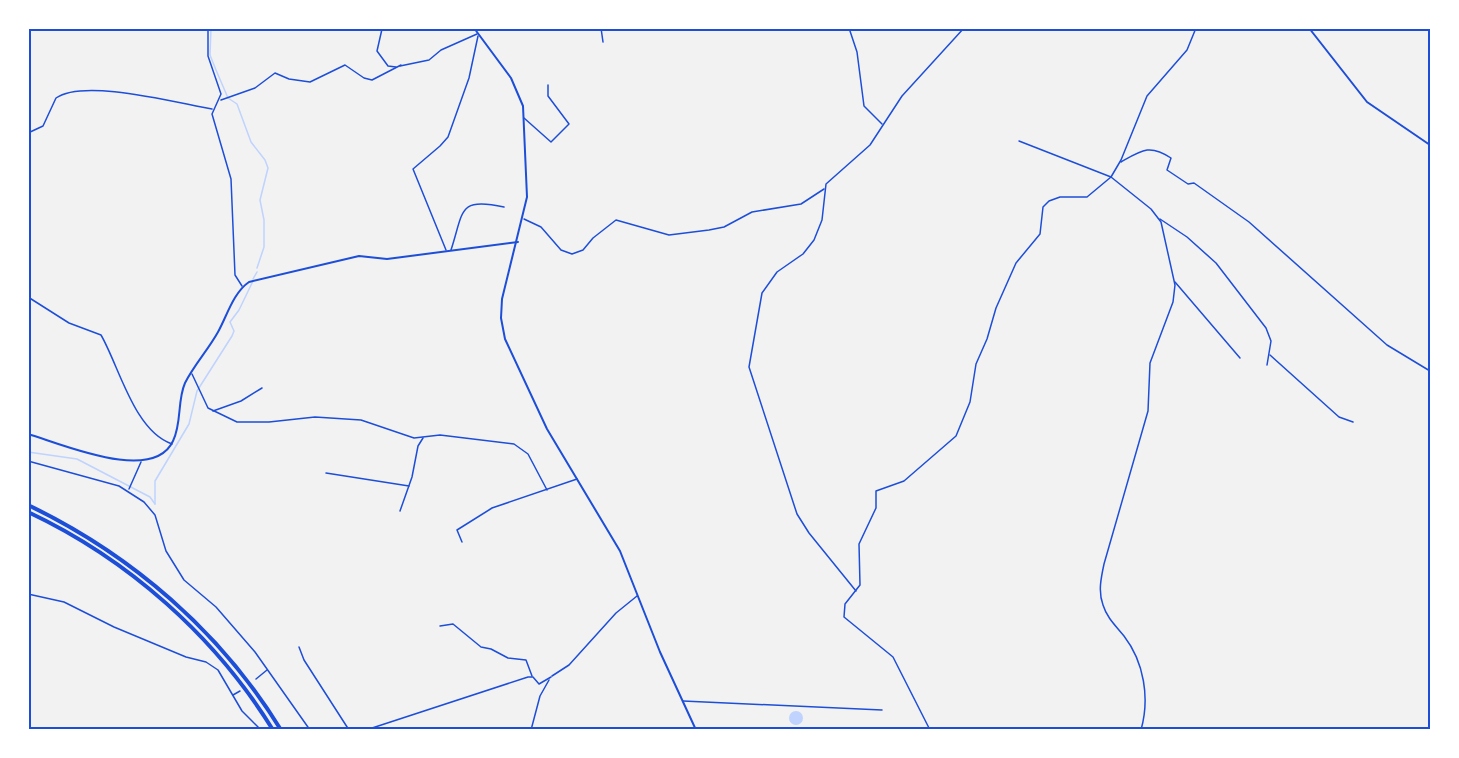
<svg xmlns="http://www.w3.org/2000/svg" width="1459" height="758" viewBox="0 0 1459 758" font-family="Ubuntu,sans-serif">
  <style>
    .water { fill: #bfd3fe }
    .lines { fill: none; stroke-linecap: round; stroke-linejoin: round }
    .stream { stroke: #bfd3fe; stroke-width: 1.5 }
    .minor { stroke: #1d4ed8; stroke-width: 1.5 }
    .tertiary { stroke: #1d4ed8; stroke-width: 2 }
    .secondary { stroke: #1d4ed8; stroke-width: 2 }
    .motorway { stroke: #1d4ed8; stroke-width: 4 }
    .neatline { fill: none; stroke: #1d4ed8; stroke-width: 2 }
  </style>
  <rect width="100%" height="100%" fill="#f2f2f2"/>
  <!-- water -->
  <circle class="water" cx="796" cy="718" r="7"/>
  <g class="lines">
    <!-- stream -->
    <g class="stream">
      <polyline points="211,28 210,55 216,70 228,98 237,104 251,142 265,160 268,168 260,200 264,220 264,247 257,268"/>
      <polyline points="253,279 257,272"/>
      <polyline points="28,452 77,459 150,497 155,504"/>
      <polyline points="155,504 155,481 189,424 197,391 232,336 234,331 230,322 239,310 253,281"/>
    </g>
    <!-- minor -->
    <g class="minor">
      <polyline points="208,28 208,56 221,94 212,114 231,179 235,275 242,286"/>
      <polyline points="601,28 603,42"/>
      <polyline points="849,28 857,52 864,106 882,124"/>
      <polyline points="382,29 377,51 388,66 396,67"/>
      <polyline points="400,66 429,60 441,50 477,34"/>
      <polyline points="221,100 255,88 275,73 289,79 310,82 345,65 364,78 372,80 401,65"/>
      <polyline points="524,118 551,142 569,124 548,96 548,85"/>
      <path d="M 28,133 L 43,126 L 56,98 C 84,78 177,103 212,109"/>
      <path d="M 1019,141 L 1111,177 L 1151,209 L 1161,222 L 1175,285 L 1173,302 L 1150,363 L 1148,411 L 1104,564 C 1101,578 1098,592 1103,605 C 1107,618 1116,626 1124,636 C 1144,662 1150,698 1141,730"/>
      <path d="M 1121,162 C 1142,150 1150,144 1171,158 L 1167,170 L 1188,184 L 1194,183 L 1249,222 L 1387,345 L 1430,371"/>
      <polyline points="524,219 541,227 561,250 572,254 583,250 593,238 616,220 669,235 709,230 724,227 752,212 801,204 824,189"/>
      <polyline points="1160,219 1187,237 1216,263 1266,328 1271,341 1267,365"/>
      <polyline points="446,250 413,169 440,146 448,137 469,78 478,36"/>
      <path d="M 451,250 C 464,210 458,197 504,207"/>
      <polyline points="1175,282 1240,358"/>
      <path d="M 28,297 L 69,323 L 101,335 C 119,366 134,431 172,444"/>
      <polyline points="1270,355 1339,417 1353,422"/>
      <polyline points="192,374 208,408 237,422 269,422 315,417 361,420 414,438 440,435 514,444 528,454 547,490"/>
      <polyline points="213,411 241,401 262,388"/>
      <polyline points="28,461 119,486 144,502 155,515 166,551 184,580 216,607 255,652 310,730"/>
      <polyline points="326,473 409,486"/>
      <polyline points="129,489 141,462"/>
      <polyline points="400,511 412,477 418,446 423,438"/>
      <polyline points="462,542 457,530 492,508 577,479"/>
      <polyline points="856,591 809,533 797,514 749,367 762,293 777,272 803,254 814,240 822,220 826,184 870,145 902,96 964,28"/>
      <polyline points="28,594 64,602 114,627 186,657 206,662 218,670 242,711 261,730"/>
      <polyline points="440,626 453,624 481,647 491,649 508,658 526,660 532,676"/>
      <polyline points="299,647 304,660 349,730"/>
      <polyline points="552,676 569,665 616,613 637,596"/>
      <polyline points="256,679 267,670"/>
      <polyline points="233,695 240,691"/>
      <polyline points="683,701 882,710"/>
      <polyline points="366,730 528,677 533,677 539,684 551,677"/>
      <polyline points="531,730 540,696 549,680"/>
      <polyline points="930,730 893,657 844,617 845,604 860,585 859,544 876,508 876,491 904,481 956,436 970,402 976,364 987,339 996,308 1016,263 1040,234 1043,207 1049,201 1060,197 1087,197 1111,177 1121,160 1147,96 1187,50 1196,28"/>
    </g>
    <!-- tertiary -->
    <g class="tertiary">
      <polyline points="1309,28 1367,102 1430,145"/>
      <path d="M 28,434 C 62,444 153,484 173,441 C 182,423 177,401 185,383 C 194,365 208,350 218,332 C 227,316 233,293 249,282 L 359,256 L 387,259 L 518,242"/>
    </g>
    <!-- secondary -->
    <polyline class="secondary" points="474,28 511,78 523,106 527,197 502,299 501,318 505,339 547,429 620,551 660,652 696,730"/>
    <!-- motorway -->
    <g class="motorway">
      <path d="M 28,505 C 132,555 221,632 281,730"/>
      <path d="M 28,512 C 128,559 215,636 273,730"/>
    </g>
  </g>
  <!-- border -->
  <rect width="1459" height="758" fill="none" stroke="#ffffff" stroke-width="60"/>
  <rect x="30" y="30" width="1399" height="698" class="neatline"/>
</svg>
